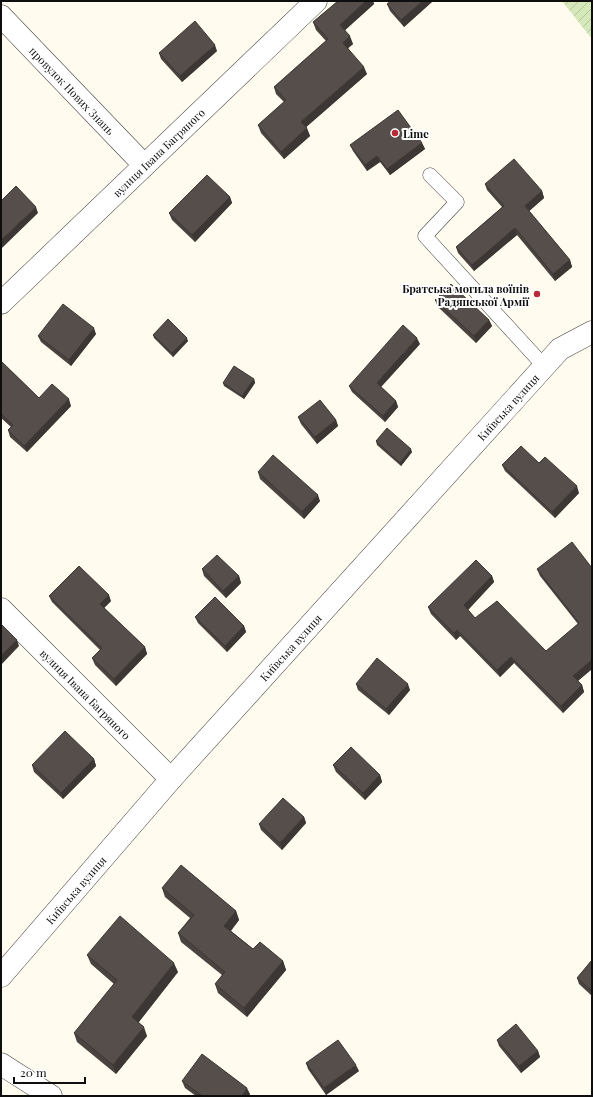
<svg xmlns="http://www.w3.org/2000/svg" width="593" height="1097" viewBox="0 0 593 1097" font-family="'Playfair Display',serif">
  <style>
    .garden { fill: url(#garden-furrows) }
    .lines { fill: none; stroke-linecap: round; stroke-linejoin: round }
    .service-casing { stroke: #414141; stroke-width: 15 }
    .minor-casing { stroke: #414141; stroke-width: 23 }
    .tertiary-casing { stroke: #414141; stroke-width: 23 }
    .service { stroke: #fff; stroke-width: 14 }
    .minor { stroke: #fff; stroke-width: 22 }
    .tertiary { stroke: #fff; stroke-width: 22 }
    .wall { fill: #4a4340 }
    .shaded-wall { fill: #3c3734 }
    .building { fill: #564e4a; stroke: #3c3734 }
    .poi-dot { fill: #ba2937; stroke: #fff; stroke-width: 1.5 }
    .labels { text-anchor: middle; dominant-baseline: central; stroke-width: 4; stroke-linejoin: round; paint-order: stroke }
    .street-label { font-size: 11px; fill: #0e0e0e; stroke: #fff }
    .poi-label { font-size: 11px; font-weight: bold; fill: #0e0e0e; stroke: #fff; text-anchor: start }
  </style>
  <defs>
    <pattern id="garden-furrows" width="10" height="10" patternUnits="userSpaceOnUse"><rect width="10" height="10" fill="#d4e8b9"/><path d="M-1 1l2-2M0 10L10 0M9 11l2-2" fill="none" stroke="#b5c69e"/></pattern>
  </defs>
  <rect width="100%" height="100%" fill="#fffbee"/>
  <!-- garden -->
  <polygon class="garden" points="562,1 592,1 592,39"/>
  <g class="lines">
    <defs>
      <polyline id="service" points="430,175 457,202 425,236 544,366"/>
      <g id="minor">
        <path id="s1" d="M 1,16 L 144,165"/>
        <path id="s2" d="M 1,303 L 316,1"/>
        <path id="s3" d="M 1,609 L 171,779"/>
        <polyline points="1,1064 51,1096"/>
      </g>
      <g id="tertiary">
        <path id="s4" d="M 1,976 L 171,779 L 560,349 L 592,332"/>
      </g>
    </defs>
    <!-- service casing -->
    <use href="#service" class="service-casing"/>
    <!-- minor casing -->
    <use href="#minor" class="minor-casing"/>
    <!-- tertiary casing -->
    <use href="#tertiary" class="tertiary-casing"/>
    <!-- service -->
    <use href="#service" class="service"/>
    <!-- minor -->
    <use href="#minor" class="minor"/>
    <!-- tertiary -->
    <use href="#tertiary" class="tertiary"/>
  </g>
  <!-- wall -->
  <g class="wall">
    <polygon points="338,1 373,1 374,4 345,30 353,44 348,48 367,74 306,127 310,136 284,159 261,133 258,125 284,102 276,94 274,87 326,41 316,30 313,22"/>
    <polygon points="391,1 433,1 404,27 390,11 387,4"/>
    <polygon points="217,51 182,82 161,59 159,53"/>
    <polygon points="422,143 425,149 390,175 380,162 367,171 353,151 350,145"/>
    <polygon points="485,184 542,191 544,198 529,211 570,260 572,267 555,281 517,235 474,271 458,253 456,247 502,207 487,190"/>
    <polygon points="230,197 232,203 195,242 172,220 169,213"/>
    <polygon points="435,300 489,320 492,326 476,343 438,307"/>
    <polygon points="96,334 71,366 41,342 38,336"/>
    <polygon points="153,335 188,341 173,357 154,338"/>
    <polygon points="420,344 381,387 396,401 398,407 385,422 352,392 349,386"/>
    <polygon points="1,361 39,398 71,406 27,452 10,437 8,430 11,427 1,418"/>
    <polygon points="254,379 255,383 244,399 224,386 223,383"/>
    <polygon points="298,417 336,420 338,426 317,444 301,424"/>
    <polygon points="376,441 412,452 401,466 377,445"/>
    <polygon points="502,465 579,493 555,518 505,471"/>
    <polygon points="258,472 320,501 304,519 260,479"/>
    <polygon points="592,568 592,669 578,681 582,685 584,692 563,713 514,663 500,677 460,636 456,640 431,614 428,607 492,576 494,582 468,610 475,618 546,651 578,624 540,576 537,569"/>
    <polygon points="202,569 239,576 241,583 226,598 204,576"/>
    <polygon points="49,596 111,601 104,608 145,647 147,654 116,686 95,665 92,658 100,650 52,602"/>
    <polygon points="195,617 244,626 246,632 227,652 198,623"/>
    <polygon points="356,684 410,690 389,715 358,690"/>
    <polygon points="94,759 96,766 63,799 34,772 32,765"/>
    <polygon points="333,765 380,775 382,782 365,800 336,772"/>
    <polygon points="304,817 306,823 282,850 261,830 259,824"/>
    <polygon points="162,888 236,911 239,920 231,931 253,949 283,961 286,970 247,1017 218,993 215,984 222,975 181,942 178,933 190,918 165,897"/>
    <polygon points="87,955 178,972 138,1023 147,1036 116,1074 77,1042 74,1033 114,984 91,964"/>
    <polygon points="592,960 592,996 579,984 577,978"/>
    <polygon points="497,1040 538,1051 540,1057 521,1073 499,1046"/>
    <polygon points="306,1063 359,1071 326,1095 308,1069"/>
    <polygon points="182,1081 250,1094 249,1096 196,1096 185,1088"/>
  </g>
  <!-- shaded-wall -->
  <g class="shaded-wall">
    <polygon points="366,1 373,1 374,4 343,32 340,25"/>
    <polygon points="423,1 433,1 404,27 401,20"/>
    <polygon points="350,36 353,44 346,50 343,43"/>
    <polygon points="215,45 217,51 182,82 180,76"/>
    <polygon points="364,67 367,74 304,129 301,122"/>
    <polygon points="307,128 310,136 284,159 281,152"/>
    <polygon points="422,143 425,149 390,175 387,169"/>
    <polygon points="377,156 380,162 367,171 365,165"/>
    <polygon points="542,191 544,198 527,213 525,206"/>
    <polygon points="230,197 232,203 195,242 192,235"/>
    <polygon points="36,207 38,213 2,248 1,243 1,240"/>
    <polygon points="515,228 517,235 474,271 472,265"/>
    <polygon points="570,260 572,267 555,281 553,274"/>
    <polygon points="489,320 492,326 476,343 474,336"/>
    <polygon points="94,328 96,334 71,366 69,360"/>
    <polygon points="187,338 188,341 173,357 172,353"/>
    <polygon points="417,338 420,344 379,389 377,383"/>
    <polygon points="254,379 255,383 244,399 242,396"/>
    <polygon points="69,399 71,406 27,452 24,446"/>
    <polygon points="396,401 398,407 385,422 383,416"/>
    <polygon points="336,420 338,426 317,444 315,437"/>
    <polygon points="411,449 412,452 401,466 400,463"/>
    <polygon points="577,486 579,493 555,518 552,512"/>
    <polygon points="318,495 320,501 304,519 302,512"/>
    <polygon points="239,576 241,583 226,598 223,591"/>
    <polygon points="492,576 494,582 466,612 464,605"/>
    <polygon points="109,595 111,601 102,610 100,604"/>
    <polygon points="244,626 246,632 227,652 225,646"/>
    <polygon points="457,630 460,636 456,640 454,633"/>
    <polygon points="17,640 19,646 1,665 1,656"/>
    <polygon points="145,647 147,654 116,686 114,679"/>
    <polygon points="511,657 514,663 500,677 497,670"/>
    <polygon points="592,660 592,669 575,683 573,676"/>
    <polygon points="408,684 410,690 389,715 386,709"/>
    <polygon points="582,685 584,692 563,713 561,706"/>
    <polygon points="94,759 96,766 63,799 61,793"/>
    <polygon points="380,775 382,782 365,800 363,793"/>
    <polygon points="304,817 306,823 282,850 280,843"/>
    <polygon points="236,911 239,920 227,935 224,926"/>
    <polygon points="283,961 286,970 247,1017 244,1008"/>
    <polygon points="174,963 178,972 135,1027 132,1017"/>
    <polygon points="144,1027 147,1036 116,1074 113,1065"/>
    <polygon points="538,1051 540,1057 521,1073 519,1066"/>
    <polygon points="356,1065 359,1071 326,1095 324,1088"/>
    <polygon points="247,1088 250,1094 249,1096 242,1096"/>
  </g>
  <!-- building -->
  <g class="building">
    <polygon points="338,1 366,1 340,25 350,36 343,43 364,67 301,122 307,128 281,152 258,125 286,100 274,87 328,39 313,22"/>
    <polygon points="391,1 423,1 401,20 387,4"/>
    <polygon points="195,21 215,45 180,76 159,53"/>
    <polygon points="398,110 422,143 387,169 377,156 365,165 350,145"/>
    <polygon points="514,159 542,191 525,206 570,260 553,274 515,228 472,265 456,247 504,206 485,184"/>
    <polygon points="207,175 230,197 192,235 169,213"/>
    <polygon points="16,186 36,207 1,240 1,201"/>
    <polygon points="451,284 489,320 474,336 435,300"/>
    <polygon points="63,304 94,328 69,360 38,336"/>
    <polygon points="168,319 187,338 172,353 153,335"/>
    <polygon points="403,325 417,338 377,383 396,401 383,416 349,386"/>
    <polygon points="1,361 39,398 52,384 69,399 24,446 8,430 13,425 1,414"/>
    <polygon points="234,366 254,379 242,396 223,383"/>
    <polygon points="320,400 336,420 315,437 298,417"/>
    <polygon points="387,428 411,449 400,463 376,441"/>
    <polygon points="521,446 539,463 545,457 577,486 552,512 502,465"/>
    <polygon points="273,455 318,495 302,512 258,472"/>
    <polygon points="572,542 592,568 592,660 573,676 582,685 561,706 511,657 497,670 457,630 454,633 428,607 476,560 492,576 464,605 475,618 497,601 546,651 579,623 537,569"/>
    <polygon points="217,555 239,576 223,591 202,569"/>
    <polygon points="79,566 109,595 100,604 145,647 114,679 92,658 102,648 49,596"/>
    <polygon points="215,597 244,626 225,646 195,617"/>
    <polygon points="1,624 17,640 1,656"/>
    <polygon points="377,658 408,684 386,709 356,684"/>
    <polygon points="65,731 94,759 61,793 32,765"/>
    <polygon points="351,747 380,775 363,793 333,765"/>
    <polygon points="283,798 304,817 280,843 259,824"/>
    <polygon points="181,865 236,911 224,926 253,949 260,942 283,961 244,1008 215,984 225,972 178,933 194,915 162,888"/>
    <polygon points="120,916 174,963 132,1017 144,1027 113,1065 74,1033 117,980 87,955"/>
    <polygon points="592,960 592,991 577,978"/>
    <polygon points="516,1024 538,1051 519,1066 497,1040"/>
    <polygon points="338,1040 356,1065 324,1088 306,1063"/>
    <polygon points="202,1054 247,1088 242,1096 202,1096 182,1081"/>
  </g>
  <!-- markers -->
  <g class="poi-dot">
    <circle cx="395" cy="133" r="4"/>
    <circle cx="537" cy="294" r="4"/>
  </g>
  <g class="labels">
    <!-- street labels -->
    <g class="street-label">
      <text stroke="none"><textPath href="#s1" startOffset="103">провулок Нових Знань</textPath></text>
      <text stroke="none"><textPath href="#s2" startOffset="218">вулиця Івана Багряного</textPath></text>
      <text stroke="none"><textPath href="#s4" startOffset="762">Київська вулиця</textPath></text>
      <text stroke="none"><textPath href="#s4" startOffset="438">Київська вулиця</textPath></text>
      <text stroke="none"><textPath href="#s3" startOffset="120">вулиця Івана Багряного</textPath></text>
      <text stroke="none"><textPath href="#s4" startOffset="114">Київська вулиця</textPath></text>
    </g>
    <!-- poi labels -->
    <g class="poi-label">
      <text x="403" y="133">Lime</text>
      <text x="529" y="288" text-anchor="end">Братська могила воїнів<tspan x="529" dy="13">Радянської Армії</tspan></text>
    </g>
  </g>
  <!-- border -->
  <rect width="593" height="1097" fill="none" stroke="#0e0e0e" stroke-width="4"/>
  <!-- scale -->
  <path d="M14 1077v6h71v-6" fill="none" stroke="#0e0e0e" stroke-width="2"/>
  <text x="20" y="1077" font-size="12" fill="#0e0e0e" stroke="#ffffff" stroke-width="3" paint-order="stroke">20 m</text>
</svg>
